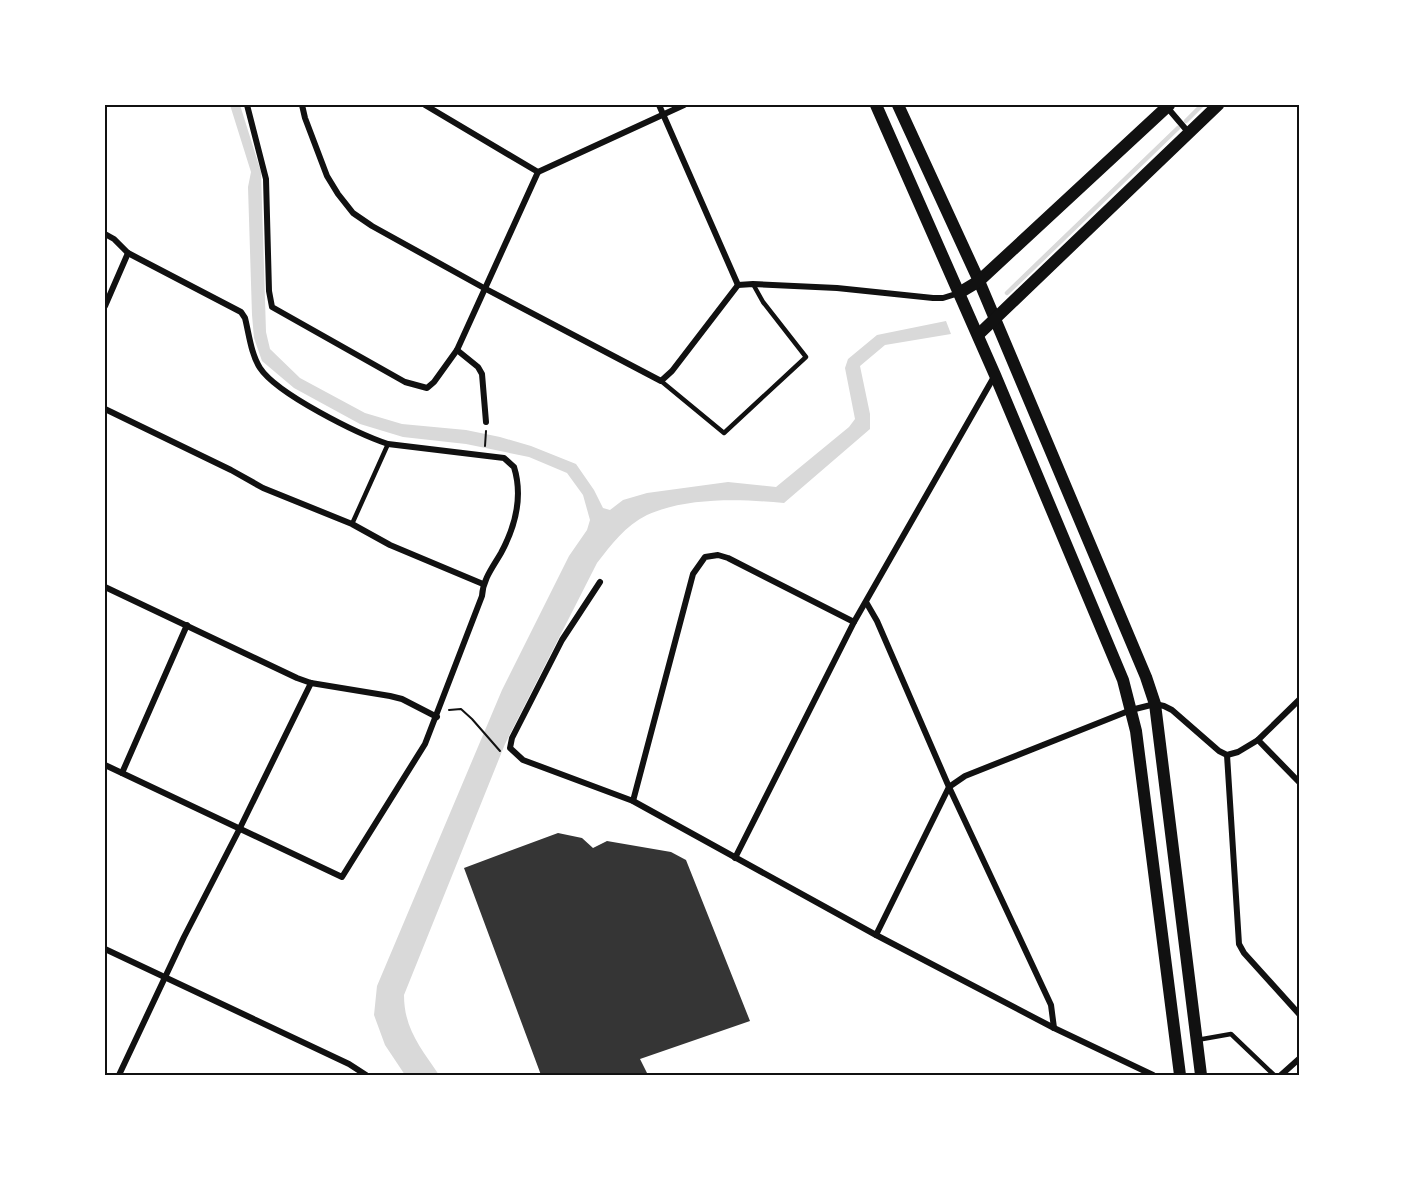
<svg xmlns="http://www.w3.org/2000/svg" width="1405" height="1180" viewBox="0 0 1405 1180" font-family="'Fira Sans',sans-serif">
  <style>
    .water { fill: #d9d9d9 }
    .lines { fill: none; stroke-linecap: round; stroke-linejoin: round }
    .stream { stroke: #d9d9d9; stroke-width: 4.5 }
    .building { fill: #353535 }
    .path { stroke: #111; stroke-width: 2 }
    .service { stroke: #111; stroke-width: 4.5 }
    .minor { stroke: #111; stroke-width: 6 }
    .secondary { stroke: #111; stroke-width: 12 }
    .neatline { fill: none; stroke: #111; stroke-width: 2 }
  </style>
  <rect width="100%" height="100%" fill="#fff"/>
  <!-- water -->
  <path class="water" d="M 230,105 L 240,105 L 261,172 L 266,332 L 270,349 L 300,378 L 365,413 L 402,424 L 466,430 L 500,437 L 531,446 L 576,464 L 594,490 L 603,508 L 610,510 L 623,500 L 647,493 L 728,482 L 776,487 L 849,427 L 855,419 L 845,368 L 848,359 L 877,335 L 946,321 L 951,334 L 885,345 L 860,366 L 870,414 L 870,429 L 784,503 C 741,499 687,497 647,515 C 626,525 611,545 597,563 L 505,744 L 404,995 C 404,1029 421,1048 439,1075 L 405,1075 L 385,1045 L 374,1015 L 377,986 L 502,690 L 569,556 L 587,530 L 590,520 L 583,495 L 567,473 L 529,457 L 466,444 L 403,437 L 360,424 L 294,388 L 262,361 L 254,338 L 252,315 L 248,187 L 251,172 Z"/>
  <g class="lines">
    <!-- stream -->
    <g class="stream">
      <polyline points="1186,121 1202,105"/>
      <polyline points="1007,293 1178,128"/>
    </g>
  </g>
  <!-- building -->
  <polygon class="building" points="558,833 582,838 593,848 607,841 671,852 686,860 750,1021 640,1059 648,1075 541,1075 464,868"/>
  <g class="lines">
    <!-- path -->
    <g class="path">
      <polyline points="485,446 486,431"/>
      <polyline points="449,710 461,709 472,719 500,751"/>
    </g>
    <!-- service -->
    <g class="service">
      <polyline points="661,381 724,433 806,357 763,302 753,284"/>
      <polyline points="352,524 388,444"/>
      <polyline points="1197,1040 1231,1034 1274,1075"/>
    </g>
    <!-- minor -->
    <g class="minor">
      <polyline points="247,105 266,179 269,291 272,307 405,382 427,388 434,382 457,350 538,172 425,105"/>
      <polyline points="302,105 305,118 327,176 338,194 353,213 372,226 484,288 661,381 672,371 738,285 753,284 837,288 933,298 943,298 959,293"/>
      <polyline points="659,105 738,285"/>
      <polyline points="1166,106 1189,133"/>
      <polyline points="538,172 684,105"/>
      <path d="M 105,234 L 114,239 L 128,253 L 241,312 L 245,318 C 249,334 251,354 260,368 C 277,394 358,434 388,444 L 504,458 L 514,467 C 523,496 515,527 501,553 C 493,567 483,579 482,596 L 425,744 L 342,877 L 105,765"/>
      <polyline points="105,306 128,253"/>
      <polyline points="457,350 478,367 482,374 486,422"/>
      <polyline points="105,409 231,470 263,488 352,524 390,545 483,584"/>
      <polyline points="600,582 562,640 512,738 510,748 523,760 633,801 876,935 1054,1028 1153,1075"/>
      <polyline points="105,587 297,678 311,683 390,696 402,699 437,717"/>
      <polyline points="866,602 877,621 949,787 1051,1005 1054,1028"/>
      <polyline points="1258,740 1300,699"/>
      <polyline points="1227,755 1239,944 1244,953 1300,1015"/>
      <polyline points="122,773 187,625"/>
      <polyline points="633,801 693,574 705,557 718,555 728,558 854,622"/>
      <polyline points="735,858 854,622 995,375"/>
      <polyline points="876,935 949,787 965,776 1131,710 1155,704 1164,706 1172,710 1219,751 1227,755 1238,752 1258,740 1300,783"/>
      <polyline points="105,949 349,1064 366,1075"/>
      <polyline points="119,1075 184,937 239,830 311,683"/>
      <polyline points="1281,1075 1300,1058"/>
    </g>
    <!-- secondary -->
    <g class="secondary">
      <polyline points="876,105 995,375 1123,680 1136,731 1180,1075"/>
      <polyline points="898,105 979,281 1146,677 1155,704 1201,1075"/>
      <polyline points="959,293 979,281 1169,105"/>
      <polyline points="978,335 1218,105"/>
    </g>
  </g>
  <!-- border -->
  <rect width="1405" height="1180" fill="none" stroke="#ffffff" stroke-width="213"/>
  <rect x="106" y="106" width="1192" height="968" class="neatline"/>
</svg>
